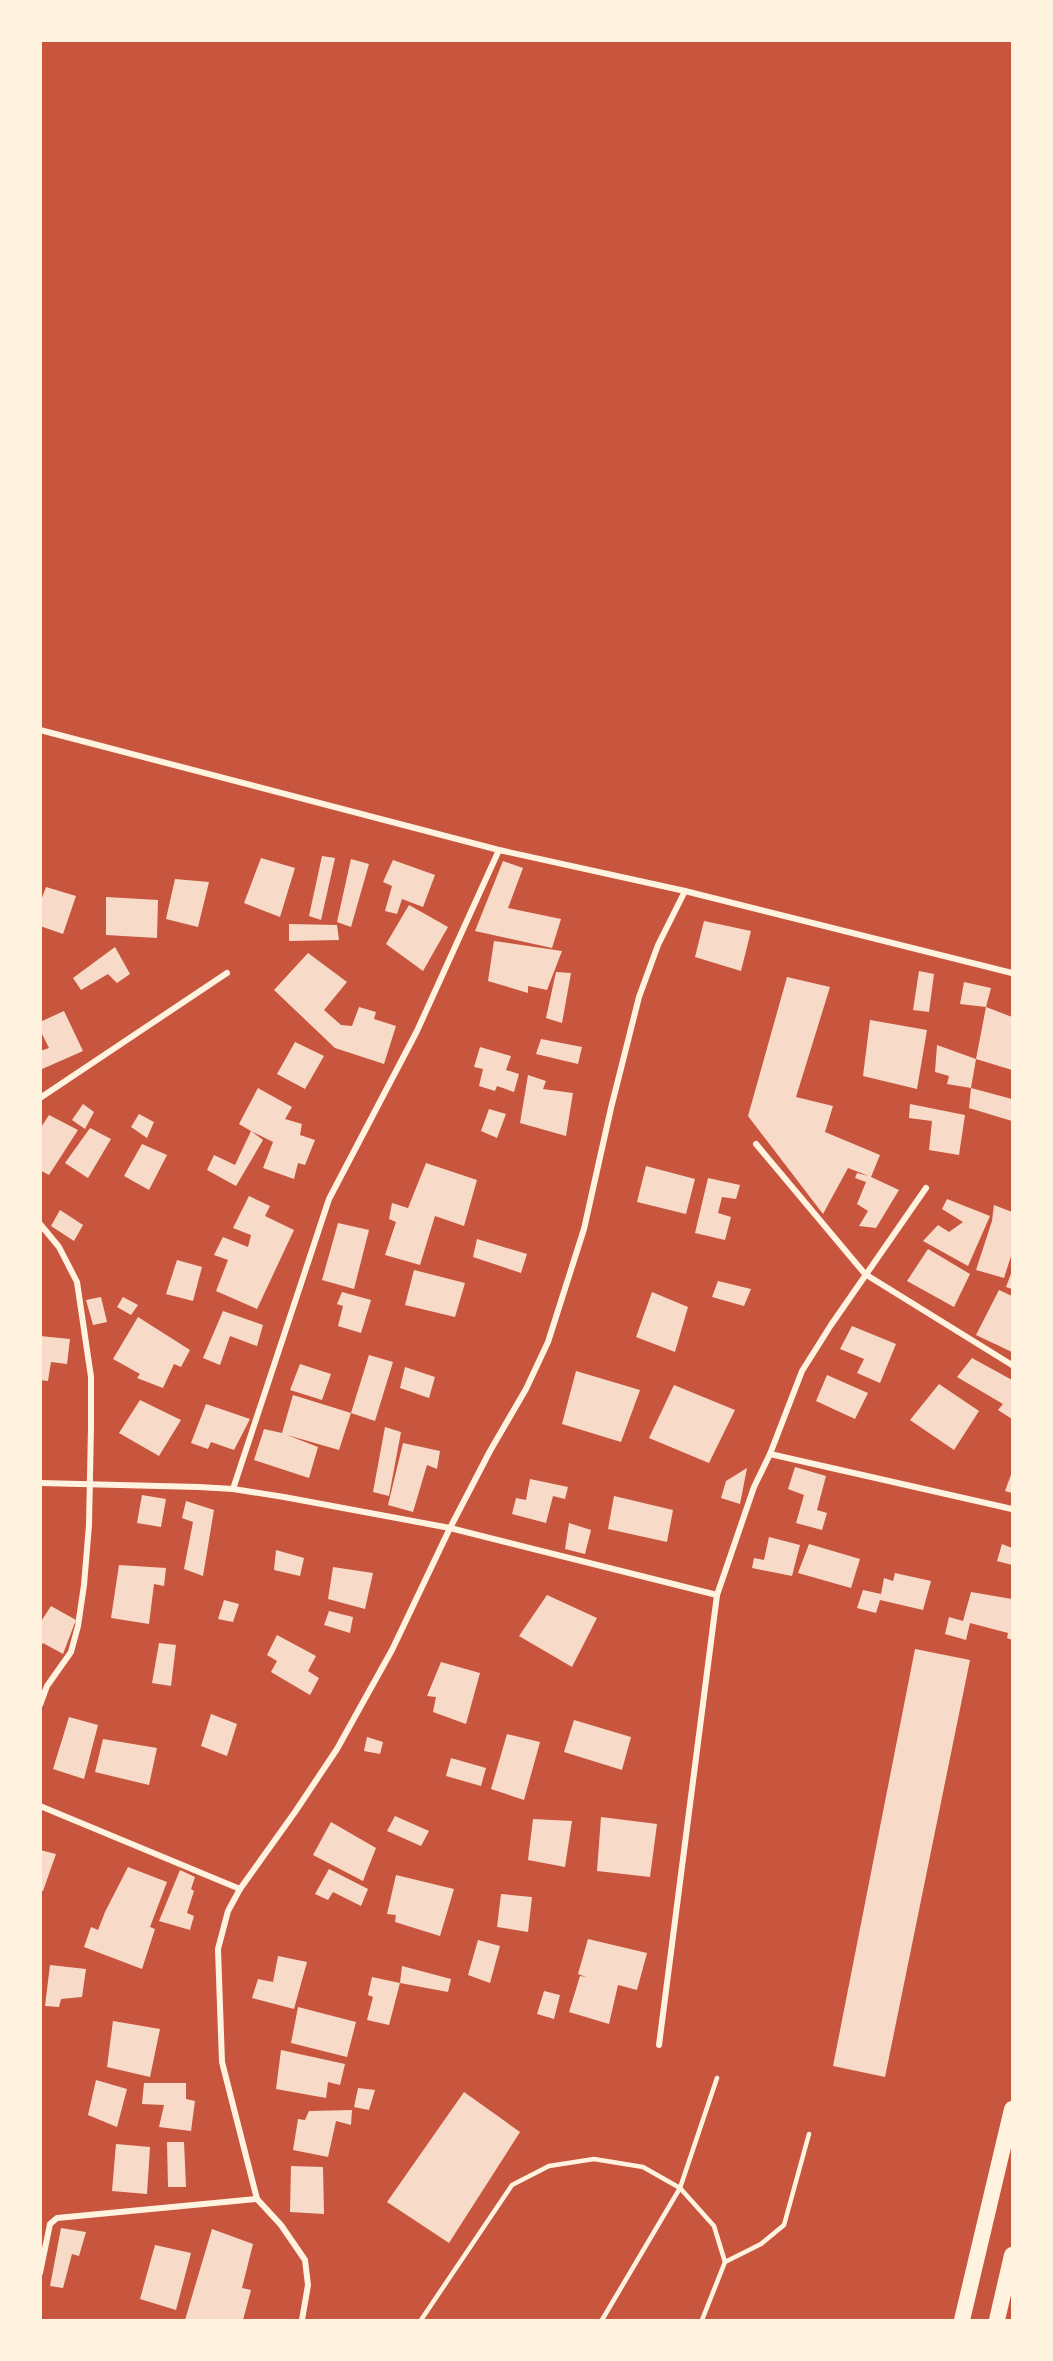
<svg xmlns="http://www.w3.org/2000/svg" width="1053" height="2361" viewBox="0 0 1053 2361" font-family="Georgia,serif">
  <style>
    .building { fill: #f7dbc8 }
    .lines { fill: none; stroke-linecap: round; stroke-linejoin: round }
    .service { stroke: #fff3e0; stroke-width: 4.5 }
    .minor { stroke: #fff3e0; stroke-width: 6 }
    .trunk { stroke: #fff3e0; stroke-width: 16 }
  </style>
  <rect width="100%" height="100%" fill="#c8553d"/>
  <!-- building -->
  <g class="building">
    <polygon points="322,856 335,858 321,920 309,916"/>
    <polygon points="261,858 295,868 280,917 244,903"/>
    <polygon points="351,859 369,864 351,927 337,922"/>
    <polygon points="393,860 435,875 423,907 402,899 397,914 385,911 392,886 383,882"/>
    <polygon points="503,861 523,868 508,908 561,919 552,948 475,931"/>
    <polygon points="175,879 209,882 198,927 166,919"/>
    <polygon points="46,887 76,896 63,934 40,926 40,903"/>
    <polygon points="106,897 158,900 157,938 106,935"/>
    <polygon points="409,905 448,927 423,971 386,944"/>
    <polygon points="704,921 751,931 741,971 695,957"/>
    <polygon points="289,924 337,925 339,940 289,941"/>
    <polygon points="494,941 562,951 547,990 528,986 528,993 488,981"/>
    <polygon points="115,947 130,974 117,983 108,974 81,990 73,978"/>
    <polygon points="308,953 347,982 324,1010 341,1025 352,1026 359,1007 376,1012 374,1019 396,1026 384,1064 335,1048 274,990"/>
    <polygon points="919,971 934,974 929,1012 913,1010"/>
    <polygon points="556,972 571,973 562,1023 546,1018"/>
    <polygon points="787,977 830,987 796,1097 833,1106 825,1132 880,1155 871,1177 899,1190 876,1228 859,1226 868,1211 857,1204 866,1182 855,1178 857,1173 869,1176 848,1168 823,1214 748,1116"/>
    <polygon points="964,982 991,988 986,1007 1012,1017 1012,1070 976,1059 986,1007 960,1004"/>
    <polygon points="64,1011 83,1051 40,1070 40,1051 49,1048 40,1030 40,1022"/>
    <polygon points="870,1020 927,1030 917,1089 863,1076"/>
    <polygon points="541,1039 582,1047 578,1064 536,1054"/>
    <polygon points="295,1042 324,1056 305,1089 277,1074"/>
    <polygon points="937,1045 976,1059 971,1088 947,1084 949,1076 935,1072"/>
    <polygon points="480,1047 511,1056 506,1070 519,1074 514,1092 497,1086 495,1091 479,1086 483,1069 474,1067"/>
    <polygon points="528,1075 546,1081 543,1089 573,1093 566,1136 520,1123"/>
    <polygon points="258,1088 292,1107 285,1119 302,1124 300,1135 315,1140 305,1165 298,1163 294,1179 263,1168 273,1142 251,1131 263,1140 236,1186 207,1170 214,1155 235,1165 251,1131 239,1124"/>
    <polygon points="971,1088 1012,1099 1012,1121 969,1108"/>
    <polygon points="83,1104 94,1112 85,1129 72,1120"/>
    <polygon points="910,1104 965,1115 959,1155 929,1150 932,1121 909,1118"/>
    <polygon points="489,1109 506,1114 497,1138 481,1131"/>
    <polygon points="139,1114 154,1122 147,1138 131,1127"/>
    <polygon points="49,1115 78,1130 49,1175 40,1170 40,1129"/>
    <polygon points="90,1128 111,1139 88,1178 65,1163"/>
    <polygon points="142,1144 167,1155 149,1190 124,1176"/>
    <polygon points="426,1163 477,1180 464,1226 435,1216 420,1265 385,1255 396,1222 389,1219 392,1203 408,1208"/>
    <polygon points="646,1166 695,1179 686,1214 637,1202"/>
    <polygon points="708,1178 740,1185 736,1199 722,1197 718,1213 731,1217 725,1240 695,1233"/>
    <polygon points="249,1196 270,1206 265,1216 294,1230 257,1309 216,1291 228,1260 214,1255 223,1237 248,1247 251,1235 233,1228"/>
    <polygon points="947,1199 990,1216 968,1266 923,1241 938,1225 949,1232 963,1222 942,1209"/>
    <polygon points="994,1205 1012,1212 1012,1253 1004,1278 976,1270 992,1221"/>
    <polygon points="60,1210 83,1225 74,1241 51,1226"/>
    <polygon points="338,1223 369,1230 354,1289 322,1280"/>
    <polygon points="477,1239 527,1254 521,1273 473,1257"/>
    <polygon points="928,1249 970,1274 954,1307 907,1281"/>
    <polygon points="177,1260 202,1267 193,1301 166,1294"/>
    <polygon points="414,1270 465,1283 455,1317 405,1305"/>
    <polygon points="1012,1271 1012,1289 1006,1287"/>
    <polygon points="718,1281 751,1289 744,1306 712,1297"/>
    <polygon points="999,1290 1012,1296 1012,1352 976,1335"/>
    <polygon points="342,1292 371,1300 361,1333 338,1326 343,1306 337,1304"/>
    <polygon points="652,1292 688,1307 675,1352 636,1337"/>
    <polygon points="101,1297 107,1322 93,1325 86,1300"/>
    <polygon points="123,1297 138,1305 131,1315 117,1307"/>
    <polygon points="223,1311 263,1325 257,1346 230,1336 220,1365 203,1358"/>
    <polygon points="138,1317 190,1350 181,1367 174,1364 163,1388 137,1378 140,1374 113,1359"/>
    <polygon points="852,1326 896,1344 880,1383 857,1373 864,1359 840,1349"/>
    <polygon points="40,1336 70,1339 67,1364 51,1362 48,1381 40,1380"/>
    <polygon points="369,1355 393,1362 375,1421 351,1413"/>
    <polygon points="972,1358 1012,1380 1012,1419 998,1410 1003,1404 957,1377"/>
    <polygon points="300,1364 331,1374 322,1400 290,1390"/>
    <polygon points="405,1367 435,1377 429,1398 400,1388"/>
    <polygon points="576,1371 640,1390 621,1442 562,1424"/>
    <polygon points="827,1375 868,1393 855,1419 816,1401"/>
    <polygon points="939,1384 979,1411 954,1450 910,1420"/>
    <polygon points="674,1385 735,1410 709,1463 649,1438"/>
    <polygon points="293,1395 351,1413 339,1450 287,1435 318,1447 309,1478 254,1460 264,1429 282,1433"/>
    <polygon points="140,1400 181,1420 159,1456 119,1433"/>
    <polygon points="206,1404 250,1419 234,1450 211,1442 208,1449 191,1443"/>
    <polygon points="385,1427 401,1432 389,1496 373,1492"/>
    <polygon points="403,1443 440,1451 437,1469 427,1465 413,1512 388,1505"/>
    <polygon points="795,1467 826,1476 817,1510 827,1513 822,1530 796,1523 804,1495 788,1489"/>
    <polygon points="747,1468 740,1504 721,1498 726,1481"/>
    <polygon points="1012,1472 1012,1493 1005,1491"/>
    <polygon points="530,1479 568,1487 565,1499 553,1496 546,1523 512,1514 516,1498 526,1500"/>
    <polygon points="142,1495 166,1499 161,1527 137,1523"/>
    <polygon points="614,1496 673,1510 667,1542 608,1529"/>
    <polygon points="186,1501 214,1510 203,1576 184,1569 193,1522 182,1518"/>
    <polygon points="569,1523 591,1530 585,1554 565,1549"/>
    <polygon points="769,1537 800,1545 792,1576 752,1568 754,1558 764,1560"/>
    <polygon points="809,1544 860,1559 851,1588 798,1573"/>
    <polygon points="1002,1544 1012,1548 1012,1565 997,1561"/>
    <polygon points="276,1550 304,1558 300,1576 274,1570"/>
    <polygon points="119,1565 166,1568 164,1586 154,1584 149,1624 111,1618"/>
    <polygon points="333,1567 373,1573 365,1609 328,1599"/>
    <polygon points="895,1573 931,1581 923,1610 880,1600 876,1613 857,1608 863,1590 881,1594 884,1578 893,1581"/>
    <polygon points="971,1592 1012,1599 1012,1640 1007,1638 1008,1633 970,1623 966,1640 945,1634 949,1617 963,1621"/>
    <polygon points="547,1595 597,1618 572,1667 519,1636"/>
    <polygon points="224,1600 239,1604 233,1622 218,1619"/>
    <polygon points="51,1606 76,1620 63,1654 43,1643 40,1648 40,1623"/>
    <polygon points="329,1611 353,1617 350,1633 324,1625"/>
    <polygon points="277,1635 316,1656 308,1671 319,1678 310,1695 271,1672 277,1661 267,1655"/>
    <polygon points="159,1643 176,1645 171,1686 152,1683"/>
    <polygon points="915,1649 970,1660 885,2077 833,2066"/>
    <polygon points="441,1662 480,1673 466,1724 433,1712 436,1697 427,1696"/>
    <polygon points="211,1714 237,1724 227,1756 201,1746"/>
    <polygon points="69,1717 98,1725 84,1779 53,1769"/>
    <polygon points="574,1720 631,1737 622,1770 564,1752"/>
    <polygon points="507,1734 540,1742 524,1800 491,1789"/>
    <polygon points="367,1737 383,1742 380,1754 364,1751"/>
    <polygon points="103,1739 157,1748 149,1785 95,1772"/>
    <polygon points="451,1758 486,1768 481,1786 446,1776"/>
    <polygon points="395,1816 429,1831 421,1846 387,1831"/>
    <polygon points="601,1817 657,1824 650,1877 597,1871"/>
    <polygon points="533,1819 572,1821 565,1867 528,1860"/>
    <polygon points="331,1822 376,1848 363,1881 313,1855"/>
    <polygon points="40,1850 56,1854 43,1891 40,1891"/>
    <polygon points="128,1867 167,1882 150,1927 155,1929 142,1969 84,1947 91,1927 98,1930 105,1912"/>
    <polygon points="329,1869 368,1889 361,1906 333,1892 328,1900 315,1894"/>
    <polygon points="180,1870 195,1877 191,1889 194,1891 187,1913 194,1916 190,1930 159,1921"/>
    <polygon points="396,1875 454,1889 440,1936 395,1922 396,1915 387,1914"/>
    <polygon points="501,1894 532,1897 528,1932 497,1927"/>
    <polygon points="588,1939 647,1953 637,1990 618,1985 609,2024 569,2012 580,1976 586,1977 578,1974"/>
    <polygon points="478,1940 500,1946 490,1983 468,1975"/>
    <polygon points="278,1956 307,1962 294,2009 252,1998 258,1979 273,1982"/>
    <polygon points="50,1965 86,1969 82,1997 61,1999 59,2007 45,2006"/>
    <polygon points="402,1966 451,1979 448,1992 400,1983"/>
    <polygon points="372,1977 400,1983 389,2025 367,2020 373,1997 368,1995"/>
    <polygon points="544,1991 560,1995 554,2019 537,2014"/>
    <polygon points="298,2007 356,2022 347,2057 291,2043"/>
    <polygon points="113,2021 160,2029 150,2077 107,2067"/>
    <polygon points="281,2050 345,2064 340,2085 328,2082 326,2098 276,2089"/>
    <polygon points="96,2080 127,2089 117,2127 88,2115"/>
    <polygon points="144,2083 186,2083 186,2099 195,2101 191,2131 159,2127 164,2105 142,2104"/>
    <polygon points="358,2088 375,2090 369,2110 354,2107"/>
    <polygon points="464,2092 520,2132 449,2243 387,2202"/>
    <polygon points="352,2110 351,2125 336,2121 328,2157 293,2150 298,2119 305,2120 309,2111"/>
    <polygon points="167,2142 184,2142 186,2187 168,2187"/>
    <polygon points="116,2144 150,2147 147,2194 112,2191"/>
    <polygon points="291,2166 323,2167 324,2214 290,2212"/>
    <polygon points="61,2228 86,2232 79,2256 72,2254 63,2288 50,2286"/>
    <polygon points="212,2229 253,2244 242,2288 251,2290 243,2320 185,2320"/>
    <polygon points="155,2245 191,2253 176,2310 140,2299"/>
  </g>
  <g class="lines">
    <!-- service -->
    <g class="service">
      <polyline points="725,2262 761,2244 784,2225 809,2134"/>
      <polyline points="421,2320 512,2185 549,2166 594,2159 643,2167 680,2188 714,2226 725,2262 702,2320"/>
      <polyline points="602,2320 680,2188 717,2078"/>
    </g>
    <!-- minor -->
    <g class="minor">
      <polyline points="40,730 499,850 685,891 1012,973"/>
      <polyline points="40,1098 227,973"/>
      <polyline points="756,1144 865,1274 1012,1365"/>
      <polyline points="40,1224 59,1247 77,1282 91,1377 91,1427 89,1525 84,1585 78,1626 71,1652 47,1686 40,1705"/>
      <polyline points="770,1454 1012,1509"/>
      <polyline points="40,1483 199,1487 233,1489 284,1497 450,1528 717,1595"/>
      <polyline points="233,1489 329,1199 417,1031 499,850"/>
      <polyline points="40,1806 240,1889"/>
      <polyline points="659,2045 717,1595 754,1487 770,1454 802,1371 831,1325 926,1188"/>
      <polyline points="40,2273 50,2224 57,2218 257,2199"/>
      <polyline points="302,2320 308,2285 305,2260 281,2225 257,2199 222,2062 218,1949 228,1911 240,1889 295,1812 337,1749 392,1650 450,1528 490,1451 526,1389 548,1342 584,1229 611,1108 639,997 658,945 685,891"/>
    </g>
    <!-- trunk -->
    <g class="trunk">
      <polyline points="962,2320 1012,2109"/>
      <polyline points="997,2320 1012,2255"/>
    </g>
  </g>
  <!-- border -->
  <rect width="1053" height="2361" fill="none" stroke="#fff3e0" stroke-width="84"/>
</svg>
